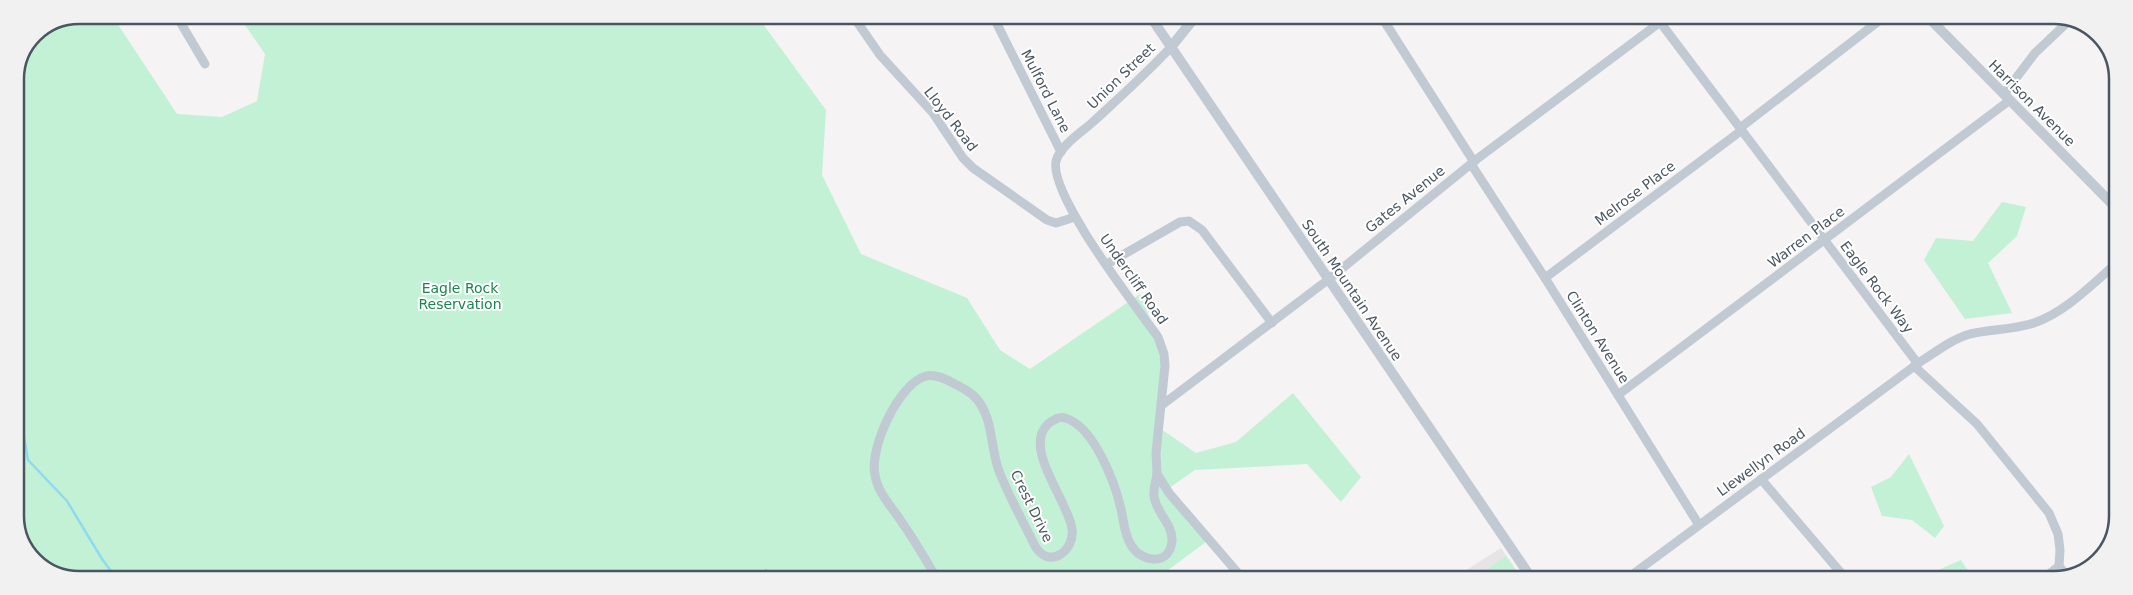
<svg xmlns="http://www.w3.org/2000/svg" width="2133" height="595" viewBox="0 0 2133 595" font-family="'DejaVu Sans',sans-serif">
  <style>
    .education { fill: #e6e4e5 }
    .green { fill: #c3f1d5 }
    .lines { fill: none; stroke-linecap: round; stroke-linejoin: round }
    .stream { stroke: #90daee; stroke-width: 2.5 }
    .minor { stroke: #c1cad2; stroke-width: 9 }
    .tertiary { stroke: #c1cad2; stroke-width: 10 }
    .labels { text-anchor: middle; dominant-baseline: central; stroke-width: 4; stroke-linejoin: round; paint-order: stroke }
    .street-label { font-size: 14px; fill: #4a5661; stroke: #fff }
    .park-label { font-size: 14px; fill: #17864f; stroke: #fff }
    .rim { fill: none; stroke: #4a5661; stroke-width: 2.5 }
  </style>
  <rect width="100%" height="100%" fill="#f5f3f3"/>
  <!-- education -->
  <polygon class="education" points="1501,548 1522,579 1452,579"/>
  <!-- green -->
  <g class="green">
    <polygon points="79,15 109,15 115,20 177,114 222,117 257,101 265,54 238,15 757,16 826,110 822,175 861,254 967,298 1000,350 1030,369 1140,294 1165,355 1155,425 1196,453 1236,442 1293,393 1361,477 1341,502 1307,464 1195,470 1169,488 1210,539 1156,579 62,578 31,558 15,521 15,78 34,33"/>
    <polygon points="2002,202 2026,207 2017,236 1988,263 2012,313 1965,319 1924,260 1936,238 1973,241"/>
    <polygon points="1909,454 1944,526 1935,538 1912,520 1882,516 1871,487 1891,477"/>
    <polygon points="1506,556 1522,579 1473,579"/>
    <polygon points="1961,560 1974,580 1931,580 1927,575"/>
  </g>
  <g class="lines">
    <!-- stream -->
    <g class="stream">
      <polyline points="15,384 20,392 21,420 28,460 67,501 102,559 116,578"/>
      <polyline points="754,579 764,573 766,570"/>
    </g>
    <!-- minor -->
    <g class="minor">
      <polyline points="176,15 205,64"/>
      <polyline points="853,16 880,55 933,113 963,158 973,168 1047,220 1056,223 1075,217"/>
      <polyline points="993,16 1061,152"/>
      <polyline points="1381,16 1474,162"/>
      <polyline points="1660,22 1918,364"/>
      <path d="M 1171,47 C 1147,73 1120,97 1094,121 C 1082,132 1064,143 1057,158 C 1043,188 1138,309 1158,337 L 1164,354 L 1165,366 L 1156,453 L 1157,474 L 1169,493 L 1243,579"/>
      <polyline points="2004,94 2035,53 2072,18"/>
      <polyline points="1740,128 1884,17"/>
      <polyline points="1471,164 1545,278 1699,525"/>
      <polyline points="1107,264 1180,222 1189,221 1202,230 1272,323"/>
      <polyline points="1545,278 1742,130"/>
      <polyline points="1914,366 1977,424 2049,513 2058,534 2060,550 2059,566 2042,580"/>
      <polyline points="1618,395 2010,100"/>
      <polyline points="1162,405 1329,279 1477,159 1667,17"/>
      <polyline points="1761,479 1847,580"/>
      <polyline points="2059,566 2067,576"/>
      <path d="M 937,579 C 926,560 915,541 903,524 C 893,508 878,494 875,475 C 869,448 899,383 926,376 C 936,374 946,379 955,384 C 965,389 976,395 981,405 C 993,424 991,450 999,471 C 1009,497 1023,521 1035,546 C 1049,570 1075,551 1072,529 C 1069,502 1022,448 1048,424 C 1053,420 1059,416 1065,418 C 1094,426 1115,483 1121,509 C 1124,522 1124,534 1131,545 C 1141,563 1170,566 1172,541 C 1173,524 1156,513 1154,496 C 1153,490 1156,481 1157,474"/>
      <path d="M 1625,580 L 1920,362 C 1936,352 1952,339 1970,334 C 1991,329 2013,330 2034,323 C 2066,312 2092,284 2117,263"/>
    </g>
    <!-- tertiary -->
    <g class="tertiary">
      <polyline points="1150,16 1532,579"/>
      <polyline points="1928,17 2117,209"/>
      <polyline points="1171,47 1196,16"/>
    </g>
  </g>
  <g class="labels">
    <!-- street labels -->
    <g class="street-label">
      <text transform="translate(1121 76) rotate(-44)">Union Street</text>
      <text transform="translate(1046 91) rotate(63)">Mulford Lane</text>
      <text transform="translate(2032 103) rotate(45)">Harrison Avenue</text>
      <text transform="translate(951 119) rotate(52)">Lloyd Road</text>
      <text transform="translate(1635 193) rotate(-37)">Melrose Place</text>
      <text transform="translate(1405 199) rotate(-39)">Gates Avenue</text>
      <text transform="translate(1806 237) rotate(-37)">Warren Place</text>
      <text transform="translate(1134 279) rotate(55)">Undercliff Road</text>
      <text transform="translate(1877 287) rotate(53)">Eagle Rock Way</text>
      <text transform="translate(1352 290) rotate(56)">South Mountain Avenue</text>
      <text transform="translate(1598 337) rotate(58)">Clinton Avenue</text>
      <text transform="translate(1761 462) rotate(-36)">Llewellyn Road</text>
      <text transform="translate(1032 506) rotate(64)">Crest Drive</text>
    </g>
    <!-- park labels -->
    <g class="park-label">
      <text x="460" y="288">Eagle Rock<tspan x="460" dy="16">Reservation</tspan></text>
    </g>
  </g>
  <!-- crop -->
  <path d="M0 0H2133V595H0ZM79 24H2054A55 55 0 0 1 2109 79V516A55 55 0 0 1 2054 571H79A55 55 0 0 1 24 516V79A55 55 0 0 1 79 24Z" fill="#f1f1f2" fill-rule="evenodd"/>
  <path class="rim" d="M79 24H2054A55 55 0 0 1 2109 79V516A55 55 0 0 1 2054 571H79A55 55 0 0 1 24 516V79A55 55 0 0 1 79 24Z"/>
</svg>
